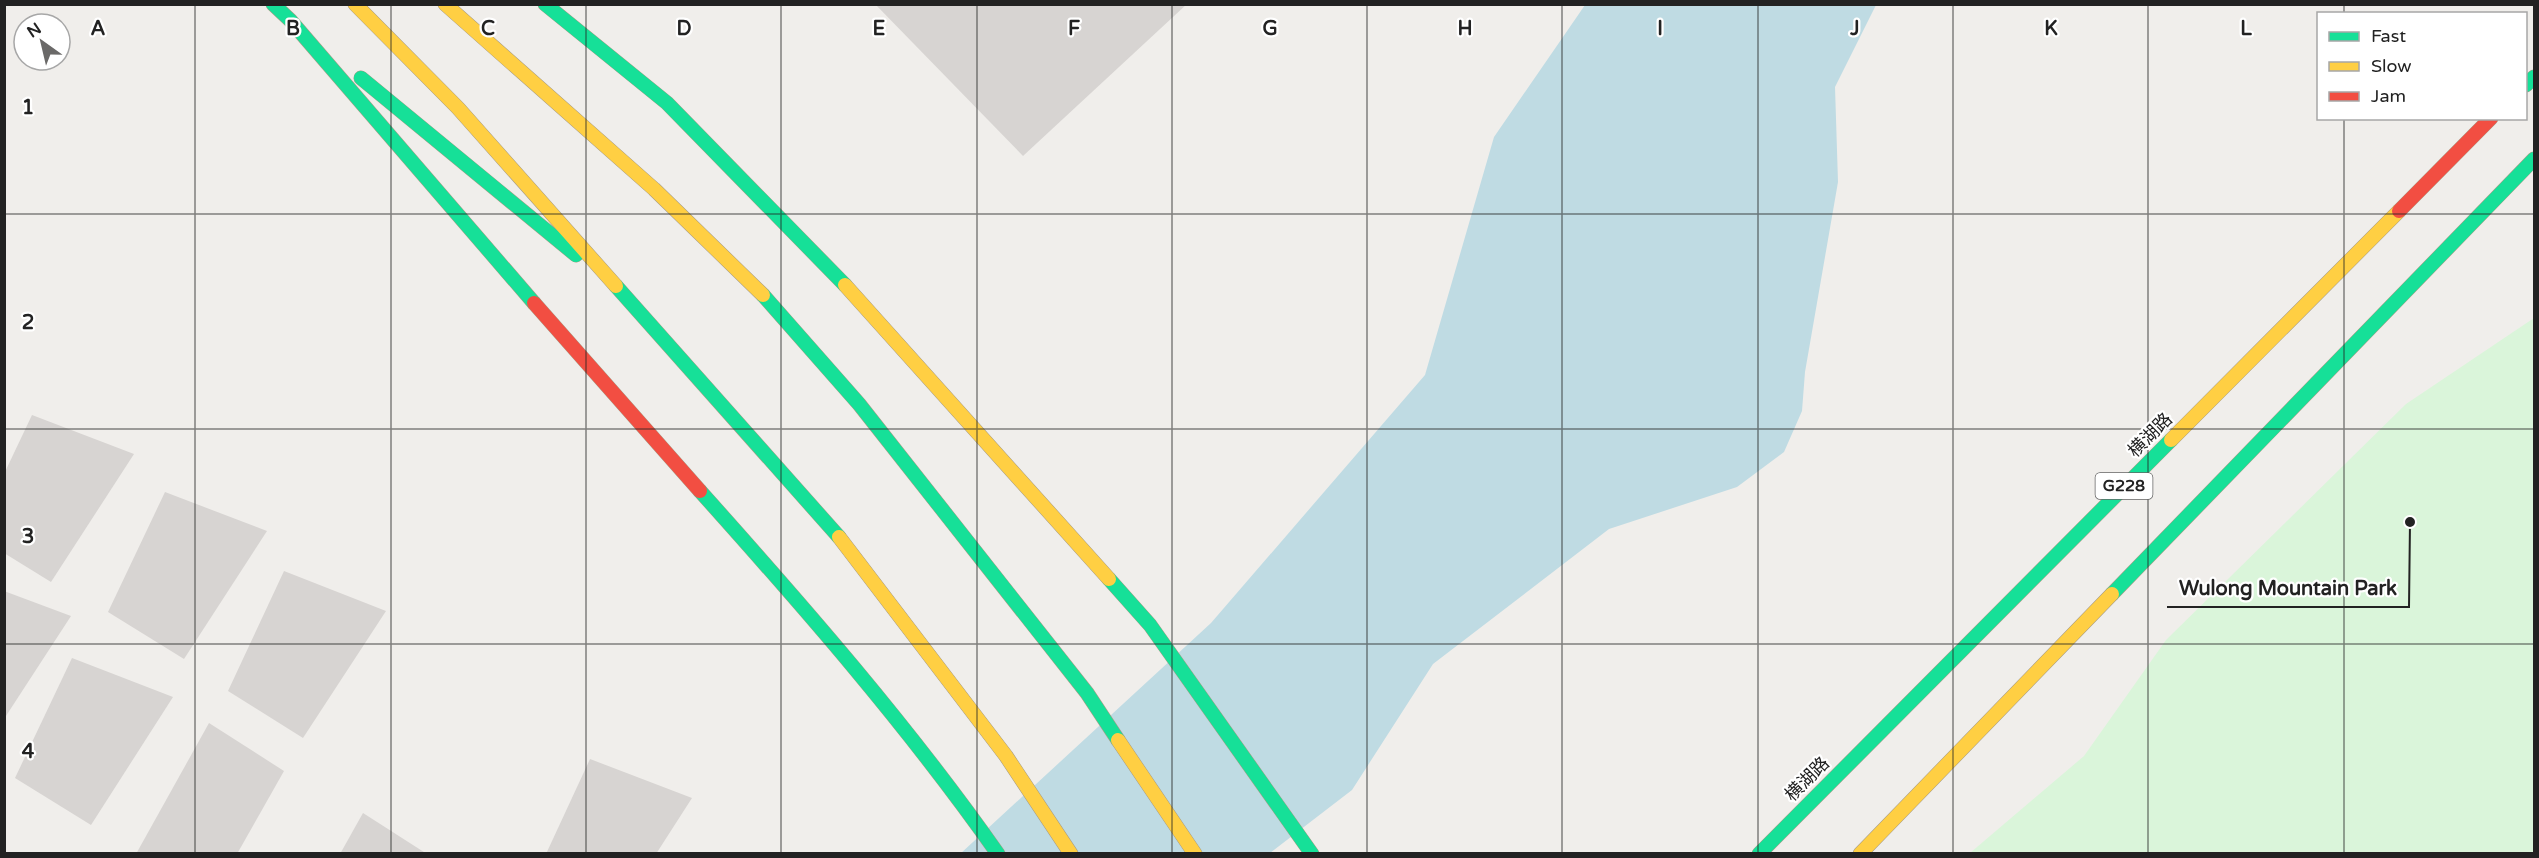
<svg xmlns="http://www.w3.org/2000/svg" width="2539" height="858" viewBox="0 0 2539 858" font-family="'Varela Round','Noto Sans SC',sans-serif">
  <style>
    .park { fill: #daf5da }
    .water { fill: #bfdbe3 }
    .building { fill: #d7d4d2 }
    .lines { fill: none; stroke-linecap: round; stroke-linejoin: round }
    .fast-casing { stroke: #a79c86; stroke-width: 15 }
    .slow-casing { stroke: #a79c86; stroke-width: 15 }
    .jam-casing { stroke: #a79c86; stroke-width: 15 }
    .fast { stroke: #16e098; stroke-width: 14 }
    .slow { stroke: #ffcf43; stroke-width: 14 }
    .jam { stroke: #f24e42; stroke-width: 14 }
    .grid { fill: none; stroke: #222; stroke-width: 1.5; stroke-opacity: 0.55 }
    .labels { text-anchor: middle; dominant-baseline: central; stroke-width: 4.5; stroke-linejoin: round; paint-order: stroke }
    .shield { fill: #fff; stroke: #646464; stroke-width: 1.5 }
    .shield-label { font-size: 16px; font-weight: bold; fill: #222 }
    .street-label { font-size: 18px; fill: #222; stroke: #fff }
    .grid-label { font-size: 20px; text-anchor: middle; font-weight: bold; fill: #222; stroke: #fff; stroke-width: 4.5; stroke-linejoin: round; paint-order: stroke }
    .leader { fill: none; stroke: #222; stroke-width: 2 }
    .callout-dot { fill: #222; stroke: #fff; stroke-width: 2 }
    .callout-label { font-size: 20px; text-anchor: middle; font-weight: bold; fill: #222; stroke: #fff; stroke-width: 4.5; stroke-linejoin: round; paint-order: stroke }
  </style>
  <rect width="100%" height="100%" fill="#f0eeeb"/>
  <!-- park -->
  <polygon class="park" points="2534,318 2534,853 1970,853 2084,756 2166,640 2406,404"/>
  <!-- water -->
  <polygon class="water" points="1585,5 1876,5 1835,87 1838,182 1805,372 1802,411 1784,452 1737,487 1609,529 1433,664 1352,790 1270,853 960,854 1211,623 1425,375 1494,137"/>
  <!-- building -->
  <g class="building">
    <polygon points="875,4 1187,4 1023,156"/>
    <polygon points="32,415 134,454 51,582 4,553 4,474"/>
    <polygon points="165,492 267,531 184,659 108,612"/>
    <polygon points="284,571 386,611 303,738 228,691"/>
    <polygon points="4,591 71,616 4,719"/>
    <polygon points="72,658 173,697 91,825 15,778"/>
    <polygon points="209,723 284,771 237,854 136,854"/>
    <polygon points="590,759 692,798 656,854 546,854"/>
    <polygon points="363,813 427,854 340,854"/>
  </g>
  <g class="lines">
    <defs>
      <g id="fast">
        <polyline points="273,4 290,20 534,303"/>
        <polyline points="545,4 667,103 845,285"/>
        <polyline points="361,78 576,255"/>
        <polyline points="2526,85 2534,77"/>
        <polyline points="616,286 839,537"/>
        <polyline points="763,295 859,404 1087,693 1118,740"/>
        <path d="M 700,491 C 804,607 908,726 998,854"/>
        <polyline points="1109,579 1150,625 1312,854"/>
        <polyline points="2112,594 2534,159"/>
        <polyline points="1759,854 2171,440"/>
      </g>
      <g id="slow">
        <polyline points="355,4 458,108 616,286"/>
        <polyline points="445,4 654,189 763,295"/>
        <polyline points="845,285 1109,579"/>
        <polyline points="2171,440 2399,211"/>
        <polyline points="839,537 1006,756 1071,854"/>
        <polyline points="1118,740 1195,854"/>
        <polyline points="1860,854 2112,594"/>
      </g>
      <g id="jam">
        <polyline points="2399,211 2491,118"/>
        <polyline points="534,303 700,491"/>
      </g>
    </defs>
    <!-- fast casing -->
    <use href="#fast" class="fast-casing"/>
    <!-- slow casing -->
    <use href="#slow" class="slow-casing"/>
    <!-- jam casing -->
    <use href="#jam" class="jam-casing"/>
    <!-- fast -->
    <use href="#fast" class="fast"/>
    <!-- slow -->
    <use href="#slow" class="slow"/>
    <!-- jam -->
    <use href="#jam" class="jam"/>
  </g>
  <!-- grid -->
  <path class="grid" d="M 195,4 L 195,854M 391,4 L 391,854M 586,4 L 586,854M 781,4 L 781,854M 977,4 L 977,854M 1172,4 L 1172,854M 1367,4 L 1367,854M 1562,4 L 1562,854M 1758,4 L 1758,854M 1953,4 L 1953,854M 2148,4 L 2148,854M 2344,4 L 2344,14M 2344,118 L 2344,854M 4,214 L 2534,214M 4,429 L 2534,429M 4,644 L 2534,644"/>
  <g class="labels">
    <!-- shield labels -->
    <rect class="shield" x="2095.5" y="473" width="57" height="26" rx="4.5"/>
    <g class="shield-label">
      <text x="2124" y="486">G228</text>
    </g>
    <!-- street labels -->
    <g class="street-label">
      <text transform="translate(2150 435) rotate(-45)">横湖路</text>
      <text transform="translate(1807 779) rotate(-45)">横湖路</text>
    </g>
  </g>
  <g class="grid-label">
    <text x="98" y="35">A</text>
    <text x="293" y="35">B</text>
    <text x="488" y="35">C</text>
    <text x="684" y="35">D</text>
    <text x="879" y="35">E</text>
    <text x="1074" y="35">F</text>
    <text x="1270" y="35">G</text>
    <text x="1465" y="35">H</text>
    <text x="1660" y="35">I</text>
    <text x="1855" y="35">J</text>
    <text x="2051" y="35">K</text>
    <text x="2246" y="35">L</text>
    <text x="28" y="114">1</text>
    <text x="28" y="329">2</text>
    <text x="28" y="543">3</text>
    <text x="28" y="758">4</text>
  </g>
  <!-- callouts -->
  <path class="leader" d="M2410 522L2409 607H2167"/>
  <circle class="callout-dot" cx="2410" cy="522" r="6"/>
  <g class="callout-label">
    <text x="2288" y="595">Wulong Mountain Park</text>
  </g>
  <!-- border -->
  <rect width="2539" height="858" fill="none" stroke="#222222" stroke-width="12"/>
  <!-- legend -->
  <rect x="2317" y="12" width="210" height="108" fill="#ffffff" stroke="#a7a7a7" stroke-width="1.5"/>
  <rect x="2329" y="32" width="30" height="9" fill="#16e098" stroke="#a7a7a7" stroke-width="1.5"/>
  <text x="2371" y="42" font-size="18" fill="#222222">Fast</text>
  <rect x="2329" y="62" width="30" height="9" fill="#ffcf43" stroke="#a7a7a7" stroke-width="1.5"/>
  <text x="2371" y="72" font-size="18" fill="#222222">Slow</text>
  <rect x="2329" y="92" width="30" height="9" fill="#f24e42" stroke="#a7a7a7" stroke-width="1.5"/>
  <text x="2371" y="102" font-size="18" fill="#222222">Jam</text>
  <!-- north arrow -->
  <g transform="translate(42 42) rotate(326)"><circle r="28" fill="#ffffff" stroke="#a7a7a7" stroke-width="1.5"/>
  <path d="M0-4.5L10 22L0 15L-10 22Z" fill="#6a6968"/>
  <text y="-9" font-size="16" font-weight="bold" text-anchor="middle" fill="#222222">N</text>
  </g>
</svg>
